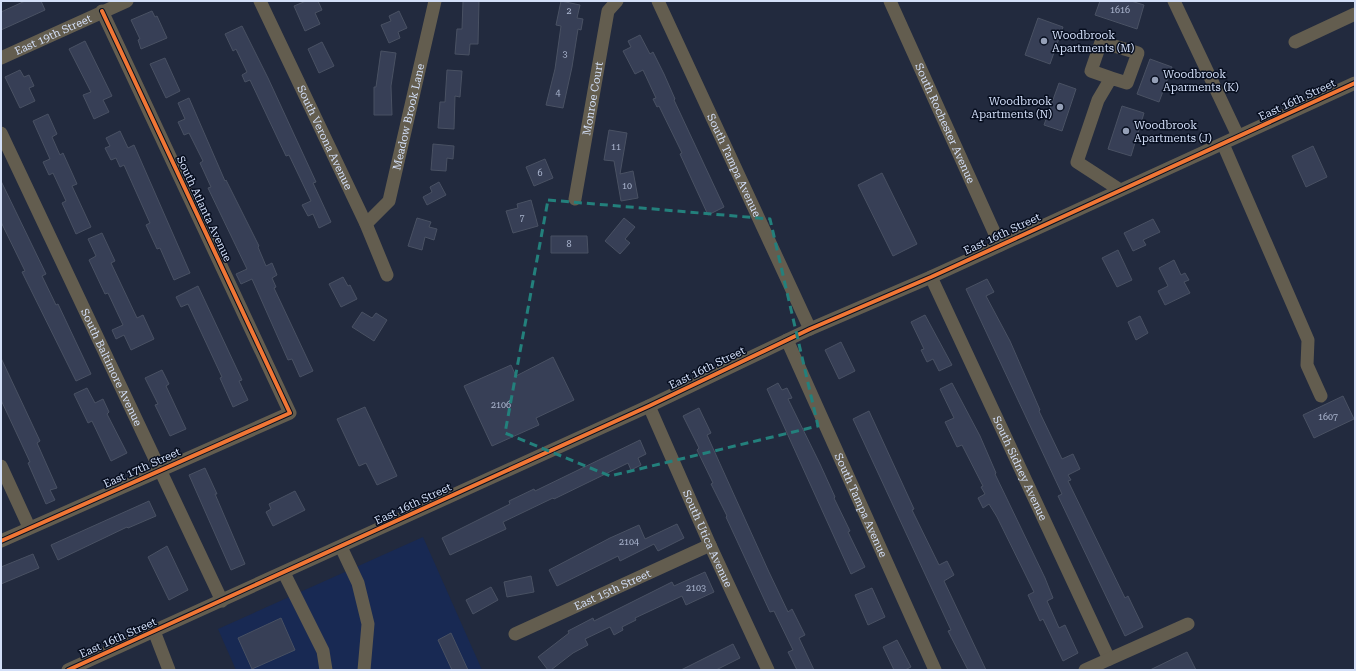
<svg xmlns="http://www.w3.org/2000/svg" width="1356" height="671" viewBox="0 0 1356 671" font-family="'Roboto Serif',serif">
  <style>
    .built { fill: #182953 }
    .building { fill: #373f56; stroke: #495163 }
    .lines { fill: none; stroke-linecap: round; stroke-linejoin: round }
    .minor { stroke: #635d4f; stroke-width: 13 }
    .cycleway-casing { stroke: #080f20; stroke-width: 6 }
    .cycleway { stroke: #f07635; stroke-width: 4 }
    .marked { fill: none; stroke: #23807c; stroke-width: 3; stroke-dasharray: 8 5; stroke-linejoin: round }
    .poi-dot { fill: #95a0b7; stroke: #080f20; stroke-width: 1.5 }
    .labels { text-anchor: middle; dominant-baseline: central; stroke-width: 3; stroke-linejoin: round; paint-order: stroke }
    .number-label { font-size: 9px; fill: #acb7d0 }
    .street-label { font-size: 11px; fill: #d3dff8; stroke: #080f20 }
    .poi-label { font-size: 11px; fill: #d3dff8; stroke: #080f20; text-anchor: start }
  </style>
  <rect width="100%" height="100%" fill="#222a3e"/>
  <!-- built -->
  <polygon class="built" points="423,537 482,670 236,670 218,629"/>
  <!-- building -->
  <g class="building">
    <polygon points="25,1 41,1 45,10 1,30 1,12"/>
    <polygon points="306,1 318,1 322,10 315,13 320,24 305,31 294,6"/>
    <polygon points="463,1 479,1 478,44 470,44 469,55 455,54 457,29 462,29"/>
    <polygon points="561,1 580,5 577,18 583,19 581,30 578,29 572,67 563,108 546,105 555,69 561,26 556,25"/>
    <polygon points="1100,1 1131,1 1144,5 1137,29 1095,15"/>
    <polygon points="152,11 155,17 157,16 167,38 141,49 138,40 140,39 131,20"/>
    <polygon points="399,11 407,28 398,32 400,38 389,43 381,25 391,21 389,16"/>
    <polygon points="1038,18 1063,27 1050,64 1025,55"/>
    <polygon points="242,26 268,78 316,182 313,183 331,222 319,228 313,214 308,216 302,205 311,201 289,155 286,156 250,80 245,82 242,75 247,72 236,49 233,51 225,34"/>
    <polygon points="640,35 650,54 653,52 664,74 675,99 674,100 724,207 708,215 680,154 682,153 659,106 657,107 653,99 656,98 643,70 635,74 623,51 631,47 628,41"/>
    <polygon points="85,41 112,96 103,100 109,112 94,119 83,95 91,92 69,49"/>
    <polygon points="322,42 334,66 319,73 308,49"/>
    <polygon points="381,51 396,53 391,86 392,115 374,115 374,87 376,87"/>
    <polygon points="165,58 180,91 166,98 150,64"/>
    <polygon points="1150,59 1172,67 1159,102 1137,94"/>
    <polygon points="20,70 24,77 29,75 34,86 29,88 35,101 20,108 5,77"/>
    <polygon points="447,70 462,71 460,97 455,96 454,129 438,128 440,102 445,102"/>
    <polygon points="1059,83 1076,89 1062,131 1044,125"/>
    <polygon points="189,98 225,181 226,180 259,246 258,247 266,266 272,263 277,275 272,278 276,287 274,288 313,371 300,377 292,359 288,360 252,279 241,284 236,274 247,269 208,188 211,187 200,163 203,161 189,133 184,135 178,122 185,119 178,103"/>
    <polygon points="1122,106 1144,113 1131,156 1108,149"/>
    <polygon points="48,114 57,134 52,137 60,155 63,153 77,184 72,186 91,227 76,234 62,203 66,201 53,173 49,175 43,162 50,159 33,121"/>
    <polygon points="609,130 627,133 620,174 633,171 638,198 621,201 614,161 604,160"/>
    <polygon points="120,131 128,148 134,145 190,273 174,280 160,248 157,249 146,225 150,223 124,165 120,167 116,158 111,160 105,148 110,146 106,138"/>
    <polygon points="433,144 454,146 453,159 447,158 446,171 431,170"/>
    <polygon points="1313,146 1327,177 1306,187 1292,156"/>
    <polygon points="545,159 553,178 534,186 526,167"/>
    <polygon points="882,173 917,244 893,256 858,185"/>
    <polygon points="1,181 46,274 42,276 56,305 58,304 91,374 76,381 22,272 25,271 1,222"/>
    <polygon points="439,182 446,195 427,205 423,197 432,192 430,187"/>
    <polygon points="531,200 538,226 513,233 506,211 518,208 517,204"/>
    <polygon points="417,218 431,222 429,227 437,229 434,240 425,237 422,250 408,246"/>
    <polygon points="624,218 635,227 625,239 630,243 620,254 605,241"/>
    <polygon points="1153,219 1160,232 1143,240 1146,245 1133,251 1124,233"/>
    <polygon points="102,233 115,261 111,263 137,318 143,315 154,339 131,350 124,335 116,339 112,330 123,325 108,293 105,294 89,260 96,256 88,239"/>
    <polygon points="551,236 587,236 588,253 551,253"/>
    <polygon points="1118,250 1132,280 1117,287 1102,258"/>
    <polygon points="1174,260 1181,275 1185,273 1189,280 1184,282 1190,293 1165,305 1158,291 1168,286 1159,268"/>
    <polygon points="343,277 348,286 350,285 357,299 341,307 329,284"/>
    <polygon points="987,279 994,292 986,296 1010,341 1040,410 1039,411 1062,459 1073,454 1080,469 1068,475 1071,480 1068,481 1125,598 1128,596 1143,627 1125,636 1058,496 1062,494 966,289"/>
    <polygon points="198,286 242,380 239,381 248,400 233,407 220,378 222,377 188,304 181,307 176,297"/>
    <polygon points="362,312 372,318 376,313 387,320 374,341 352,327"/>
    <polygon points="925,315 952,365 939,371 933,359 927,362 921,350 924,349 911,322"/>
    <polygon points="1140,316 1148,333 1136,340 1128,322"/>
    <polygon points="841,342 855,371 839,379 825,350"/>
    <polygon points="553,357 574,400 536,418 539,425 492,446 464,386 511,365 516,376"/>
    <polygon points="1,358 40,441 37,443 57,488 50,490 55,500 46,504 28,463 30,462 1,400"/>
    <polygon points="162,370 169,384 166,386 186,429 170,436 155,405 158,404 145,378"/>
    <polygon points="778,383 782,390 787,388 792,398 788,399 820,464 835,497 834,498 850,531 848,532 865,567 851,574 767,389"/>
    <polygon points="952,383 980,436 996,473 995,474 1045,578 1053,598 1047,601 1059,628 1065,625 1078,653 1063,661 1043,619 1040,621 1028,595 1034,592 997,517 989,504 983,508 978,498 985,494 981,487 983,486 962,445 957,447 945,422 954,418 940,389"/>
    <polygon points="87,388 95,403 103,399 109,412 107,414 127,453 111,461 92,421 88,423 74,394"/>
    <polygon points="1343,396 1354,419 1314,438 1303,415"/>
    <polygon points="365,407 397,476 377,485 366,463 359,466 337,419"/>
    <polygon points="699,408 711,433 707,435 768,570 788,612 792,609 805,635 799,638 814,670 797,670 788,652 793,650 774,611 770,612 726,517 727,516 711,484 713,483 697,450 699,448 683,416"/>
    <polygon points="869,411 914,509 912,510 939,565 947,561 954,575 944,581 986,670 968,670 948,631 951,630 853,419"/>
    <polygon points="640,440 646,454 638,458 641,465 631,470 628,463 554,499 553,498 503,522 506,529 450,555 442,538 510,504 509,501 534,489 535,491"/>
    <polygon points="205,468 217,494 215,494 245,564 231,570 189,475"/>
    <polygon points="295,491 305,510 273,526 266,512 271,509 269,504"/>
    <polygon points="149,501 156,516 128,528 127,527 58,560 51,545"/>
    <polygon points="677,524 684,538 658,551 654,544 620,561 618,556 557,586 549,570 610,538 639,525 645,539"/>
    <polygon points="167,546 188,590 169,600 148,557"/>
    <polygon points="33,554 39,568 1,584 1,567"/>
    <polygon points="705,572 714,592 686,605 682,596 635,618 636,620 622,627 623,630 614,635 610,627 585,639 588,645 573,653 551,670 548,670 538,657 569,633 568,631 593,618 594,621 672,582 674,586"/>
    <polygon points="531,576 534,592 507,597 504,582"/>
    <polygon points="491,587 498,600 473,614 466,600"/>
    <polygon points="872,588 885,617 868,625 855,595"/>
    <polygon points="281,618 295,650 252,669 238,638"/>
    <polygon points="451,633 468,670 452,670 438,640"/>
    <polygon points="897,640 911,667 905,670 894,670 883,647"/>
    <polygon points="733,644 740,658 716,670 681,670"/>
    <polygon points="1187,652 1196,670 1150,670"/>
  </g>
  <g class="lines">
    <!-- minor -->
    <g class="minor">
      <path id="s1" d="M 260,1 L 366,224 L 387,275"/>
      <path id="s2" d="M 658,1 L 810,329"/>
      <path id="s3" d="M 890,1 L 1000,245"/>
      <polyline points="1174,1 1238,136"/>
      <polyline points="1295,42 1355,14"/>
      <path id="s4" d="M 1,58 L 127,1"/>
      <polyline points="1111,78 1091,71 1101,42 1138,53 1127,83 1111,78 1098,100 1077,162 1120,190"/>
      <path id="s5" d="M 1,133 L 222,601"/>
      <polyline points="1223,144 1308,340 1307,365 1321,396"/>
      <path id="s6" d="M 575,199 L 608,11 L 617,1"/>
      <path id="s7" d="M 366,224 L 389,201 L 435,1"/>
      <path id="s8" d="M 931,277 L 1109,659"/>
      <path id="s9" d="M 787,340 L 935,670"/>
      <path id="s10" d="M 649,406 L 710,545 L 768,670"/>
      <polyline points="1,466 29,527"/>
      <polyline points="1,541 290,413 102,11"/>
      <polyline points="341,547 358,583 368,624 364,670"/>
      <polyline points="284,573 323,651 326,670"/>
      <polyline points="154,631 169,670"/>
      <path id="s11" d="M 515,634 L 710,545"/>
      <polyline points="68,670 649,406 810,329 931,277 1355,83"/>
      <polyline points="1085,670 1188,624"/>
    </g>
    <defs>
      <g id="cycleway">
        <polyline points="1,541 290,413 102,11"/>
        <polyline points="68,670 649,406 810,329 931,277 1355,83"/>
      </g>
    </defs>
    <!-- cycleway casing -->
    <use href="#cycleway" class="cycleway-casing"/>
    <!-- cycleway -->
    <use href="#cycleway" class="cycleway"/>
  </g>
  <!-- marked area -->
  <path class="marked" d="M 548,200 L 770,219 L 818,426 L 610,476 L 505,433 Z"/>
  <!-- markers -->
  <g class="poi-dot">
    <circle cx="1044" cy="41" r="4"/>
    <circle cx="1155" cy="80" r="4"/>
    <circle cx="1060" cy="107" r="4"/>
    <circle cx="1126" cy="131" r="4"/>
  </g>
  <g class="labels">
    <!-- number labels -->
    <g class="number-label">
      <text x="1120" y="10">1616</text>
      <text x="569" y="11">2</text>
      <text x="565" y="54">3</text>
      <text x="558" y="93">4</text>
      <text x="616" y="147">11</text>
      <text x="540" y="173">6</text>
      <text x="627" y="186">10</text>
      <text x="522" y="218">7</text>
      <text x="569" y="244">8</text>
      <text x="501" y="405">2106</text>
      <text x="1328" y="417">1607</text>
      <text x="629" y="542">2104</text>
      <text x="696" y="588">2103</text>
    </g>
    <!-- street labels -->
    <g class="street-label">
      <text stroke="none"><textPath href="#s4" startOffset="57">East 19th Street</textPath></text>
      <text stroke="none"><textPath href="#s6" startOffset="102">Monroe Court</textPath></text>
      <text transform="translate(1297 100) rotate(-25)">East 16th Street</text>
      <text stroke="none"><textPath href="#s7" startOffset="119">Meadow Brook Lane</textPath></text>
      <text stroke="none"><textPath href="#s3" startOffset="134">South Rochester Avenue</textPath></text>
      <text stroke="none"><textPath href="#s1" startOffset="151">South Verona Avenue</textPath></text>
      <text stroke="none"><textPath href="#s2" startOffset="181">South Tampa Avenue</textPath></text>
      <text transform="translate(204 209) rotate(65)">South Atlanta Avenue</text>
      <text transform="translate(1002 234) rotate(-25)">East 16th Street</text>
      <text stroke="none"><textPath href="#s5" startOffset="259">South Baltimore Avenue</textPath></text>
      <text transform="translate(707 368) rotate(-26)">East 16th Street</text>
      <text transform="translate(142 468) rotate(-24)">East 17th Street</text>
      <text stroke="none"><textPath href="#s8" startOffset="211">South Sidney Avenue</textPath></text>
      <text transform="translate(413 504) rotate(-25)">East 16th Street</text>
      <text stroke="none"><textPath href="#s9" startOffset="181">South Tampa Avenue</textPath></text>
      <text stroke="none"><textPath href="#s10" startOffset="145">South Utica Avenue</textPath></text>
      <text stroke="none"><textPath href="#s11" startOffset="107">East 15th Street</textPath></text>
      <text transform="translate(118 638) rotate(-24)">East 16th Street</text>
    </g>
    <!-- poi labels -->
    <g class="poi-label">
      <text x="1052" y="35">Woodbrook<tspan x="1052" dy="13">Apartments (M)</tspan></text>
      <text x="1163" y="74">Woodbrook<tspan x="1163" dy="13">Aparments (K)</tspan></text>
      <text x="1052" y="101" text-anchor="end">Woodbrook<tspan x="1052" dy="13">Apartments (N)</tspan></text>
      <text x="1134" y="125">Woodbrook<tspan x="1134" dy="13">Apartments (J)</tspan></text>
    </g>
  </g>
  <!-- border -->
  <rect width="1356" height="671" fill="none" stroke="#d3dff8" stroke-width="4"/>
</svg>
